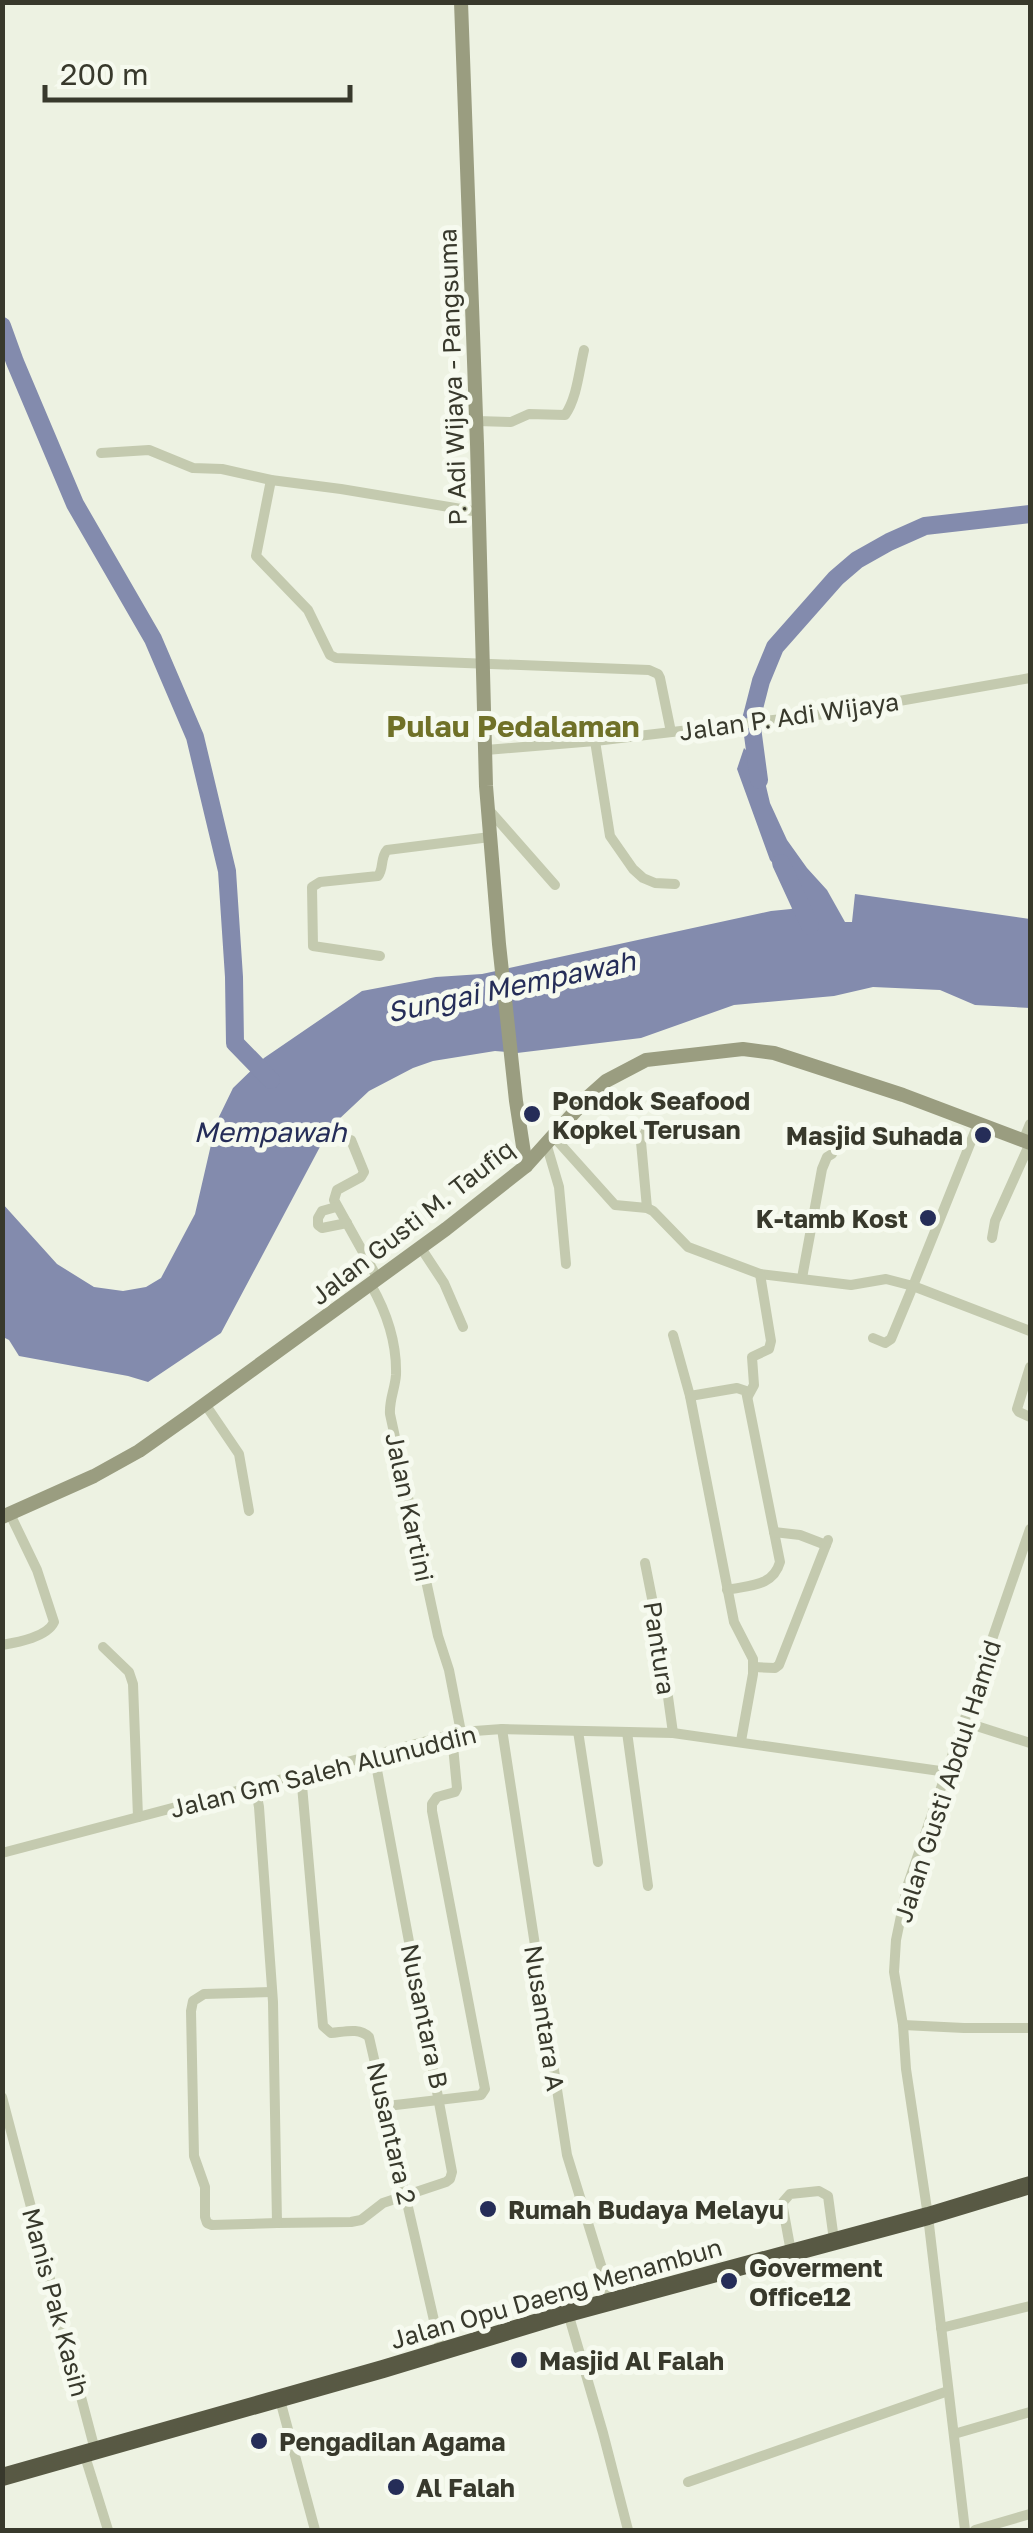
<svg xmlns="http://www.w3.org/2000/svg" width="1033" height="2533" viewBox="0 0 1033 2533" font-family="'Golos Text',sans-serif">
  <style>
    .water { fill: #838bad }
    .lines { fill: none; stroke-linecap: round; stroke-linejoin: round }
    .river { stroke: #838bad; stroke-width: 18 }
    .street { stroke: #c4caaf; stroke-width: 10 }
    .secondary { stroke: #9a9d80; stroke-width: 14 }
    .highway { stroke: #585944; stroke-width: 18 }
    .poi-dot { fill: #252d58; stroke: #f6faef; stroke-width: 4 }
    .labels { text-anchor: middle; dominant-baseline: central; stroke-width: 10; stroke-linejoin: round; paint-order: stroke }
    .street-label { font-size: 25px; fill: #38392c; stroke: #f6faef }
    .poi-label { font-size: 25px; font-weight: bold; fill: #38392c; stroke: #f6faef; text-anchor: start }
    .water-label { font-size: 28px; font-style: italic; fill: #252d58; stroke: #f6faef }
    .quarter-label { font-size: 30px; font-weight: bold; fill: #707128; stroke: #f6faef }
  </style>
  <rect width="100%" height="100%" fill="#edf2e2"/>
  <!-- water -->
  <polygon class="water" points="744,748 761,765 770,803 787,840 807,868 827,890 845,922 852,922 855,894 1030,919 1030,1008 975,1005 940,990 873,987 834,996 734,1005 641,1038 517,1053 495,1051 433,1061 413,1068 369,1091 337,1121 322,1143 221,1333 148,1382 128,1376 19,1356 9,1340 3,1337 2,1203 57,1264 94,1287 123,1291 146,1287 161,1278 195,1214 216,1123 233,1088 264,1058 362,991 436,977 482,974 771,911 791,909 804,904 804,900 797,890 770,860 737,769"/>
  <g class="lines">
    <!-- river -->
    <g class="river">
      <polyline points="2,326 15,362 75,504 153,639 195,737 227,871 234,977 235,1043 271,1080"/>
      <polyline points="759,780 751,720 761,681 775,647 836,578 857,560 889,542 925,526 1030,514"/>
      <polyline points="781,863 810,926"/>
    </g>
    <!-- street -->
    <g class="street">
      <path d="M 477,421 L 511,422 L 529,414 L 565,415 C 577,398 579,371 584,350"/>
      <polyline points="101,453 149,450 193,468 222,469 271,480 341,489 479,512"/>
      <polyline points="271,480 256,556 308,610 330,655 336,658 649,670 658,674 660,678 671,732"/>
      <polyline points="595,741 610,836 633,869 643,878 655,883 675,884"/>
      <polyline points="486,750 595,741 825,714 1030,678"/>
      <polyline points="489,810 555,885"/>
      <path d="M 380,956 L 313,946 L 312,887 L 320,882 L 378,876 C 384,869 380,858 387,850 L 490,837"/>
      <polyline points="553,1136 615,1205 647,1208 653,1211 688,1247 760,1274 851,1285 886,1279 913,1286 978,1124"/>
      <polyline points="351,1140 364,1172 361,1177 337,1190 334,1200 378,1279"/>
      <polyline points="1023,1141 1030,1124"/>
      <polyline points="546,1143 559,1187 566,1264"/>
      <polyline points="336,1207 322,1211 318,1218 318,1225 322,1228 347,1223"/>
      <polyline points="647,1208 641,1142 648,1126"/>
      <polyline points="992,1238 995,1221 1030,1143"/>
      <polyline points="421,1248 444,1283 463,1327"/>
      <polyline points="802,1278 822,1169 827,1157 832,1154"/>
      <path d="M 371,1285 C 387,1313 397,1342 396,1375 C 395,1389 389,1400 390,1414 L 438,1636 L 449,1670 L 461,1732"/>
      <polyline points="673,1335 690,1396 734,1622 753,1659 753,1674 741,1741"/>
      <polyline points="873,1338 885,1343 891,1339 913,1286 1030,1331"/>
      <polyline points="1030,1367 1017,1409 1019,1412 1030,1417"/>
      <path d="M 690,1396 L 737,1388 L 746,1391 L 780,1562 C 773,1587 749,1585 727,1590"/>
      <polyline points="748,1396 754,1385 752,1357 769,1349 771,1341 760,1274"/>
      <polyline points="205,1404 239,1454 249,1511"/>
      <polyline points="774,1532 800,1535 826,1545"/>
      <polyline points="645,1563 660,1639 673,1733"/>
      <path d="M 2,1645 C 19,1642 47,1637 54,1622 L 37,1570 L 10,1514"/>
      <polyline points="103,1647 129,1672 133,1684 138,1817"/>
      <polyline points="754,1667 775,1668 779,1665 828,1540"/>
      <polyline points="964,1722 1030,1743"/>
      <polyline points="502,1729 567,2155 612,2301"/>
      <polyline points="578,1731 598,1862"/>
      <polyline points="627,1732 648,1886"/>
      <path d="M 301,1774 L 323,2026 L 331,2033 C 344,2032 359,2027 369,2037 L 441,2351"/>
      <polyline points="255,1786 259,1807 273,2002 277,2223 351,2222 361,2220 383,2203 446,2182 450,2179 452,2172 374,1754"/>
      <polyline points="2,1853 461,1732 502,1729 673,1733 947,1772"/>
      <polyline points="272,1992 204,1994 193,2001 191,2011 194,2156 205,2187 205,2217 207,2223 212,2225 277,2223"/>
      <polyline points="903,2025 964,2028 1030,2028"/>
      <polyline points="2,2097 95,2450"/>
      <polyline points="387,2106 481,2095 485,2089 432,1811 432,1804 437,1797 455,1792 457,1788 453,1746 450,1735"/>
      <polyline points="791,2252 783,2208 783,2202 790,2194 819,2191 828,2196 834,2240"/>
      <polyline points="568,2313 603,2433 628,2530"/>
      <polyline points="941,2328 1030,2306"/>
      <polyline points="279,2396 315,2530"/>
      <polyline points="954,2434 1030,2412"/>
      <polyline points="84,2453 108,2530"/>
      <polyline points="688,2482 948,2391"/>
      <polyline points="965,2530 928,2216 906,2069 903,2025 894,1972 896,1940 907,1887 1030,1529"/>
      <polyline points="975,2530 1030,2514"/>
    </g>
    <!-- secondary -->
    <g class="secondary">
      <polyline points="461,2 477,444 486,786 499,944 516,1101 526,1166"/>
      <polyline points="2,1517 94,1476 139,1451 190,1415 446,1229 526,1166 588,1097 606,1081 646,1060 743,1049 774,1053 903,1095 1030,1143"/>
    </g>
    <!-- highway -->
    <polyline class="highway" points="2,2477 383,2369 568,2313 928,2216 1030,2185"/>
  </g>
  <!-- markers -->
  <g class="poi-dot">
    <circle cx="532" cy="1114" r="10"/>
    <circle cx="983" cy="1135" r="10"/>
    <circle cx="928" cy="1218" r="10"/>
    <circle cx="488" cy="2209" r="10"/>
    <circle cx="729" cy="2281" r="10"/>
    <circle cx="519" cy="2360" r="10"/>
    <circle cx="259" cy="2441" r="10"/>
    <circle cx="396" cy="2487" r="10"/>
  </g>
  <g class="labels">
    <!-- street labels -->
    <g class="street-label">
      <text transform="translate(452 377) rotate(-92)">P. Adi Wijaya - Pangsuma</text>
      <text transform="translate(789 716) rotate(-8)">Jalan P. Adi Wijaya</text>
      <text transform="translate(412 1222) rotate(-38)">Jalan Gusti M. Taufiq</text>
      <text transform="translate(410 1507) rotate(78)">Jalan Kartini</text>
      <text transform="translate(660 1648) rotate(81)">Pantura</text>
      <text transform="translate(323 1771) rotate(-14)">Jalan Gm Saleh Alunuddin</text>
      <text transform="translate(947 1781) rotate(-72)">Jalan Gusti Abdul Hamid</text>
      <text transform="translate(425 2016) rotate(78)">Nusantara B</text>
      <text transform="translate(545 2018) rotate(81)">Nusantara A</text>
      <text transform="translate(392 2133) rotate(77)">Nusantara 2</text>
      <text transform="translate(556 2293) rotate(-16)">Jalan Opu Daeng Menambun</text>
      <text transform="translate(56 2302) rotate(75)">Manis Pak Kasih</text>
    </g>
    <!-- poi labels -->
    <g class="poi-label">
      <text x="552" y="1100">Pondok Seafood<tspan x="552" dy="29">Kopkel Terusan</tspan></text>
      <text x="963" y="1135" text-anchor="end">Masjid Suhada</text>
      <text x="908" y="1218" text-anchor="end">K-tamb Kost</text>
      <text x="508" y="2209">Rumah Budaya Melayu</text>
      <text x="749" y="2267">Goverment<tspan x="749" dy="29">Office12</tspan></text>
      <text x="539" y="2360">Masjid Al Falah</text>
      <text x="279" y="2441">Pengadilan Agama</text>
      <text x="416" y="2487">Al Falah</text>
    </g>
    <!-- water labels -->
    <g class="water-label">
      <text transform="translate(511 986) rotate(-12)">Sungai Mempawah</text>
      <text x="270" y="1131">Mempawah</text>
    </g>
    <!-- quarter labels -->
    <g class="quarter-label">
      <text x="513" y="726">Pulau Pedalaman</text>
    </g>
  </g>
  <!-- border -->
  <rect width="1033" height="2533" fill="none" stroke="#38392c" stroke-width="10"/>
  <!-- scale -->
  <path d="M45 85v15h305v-15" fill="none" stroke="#38392c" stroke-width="5"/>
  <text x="60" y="85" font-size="30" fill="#38392c" stroke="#f6faef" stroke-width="8" paint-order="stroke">200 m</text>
</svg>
